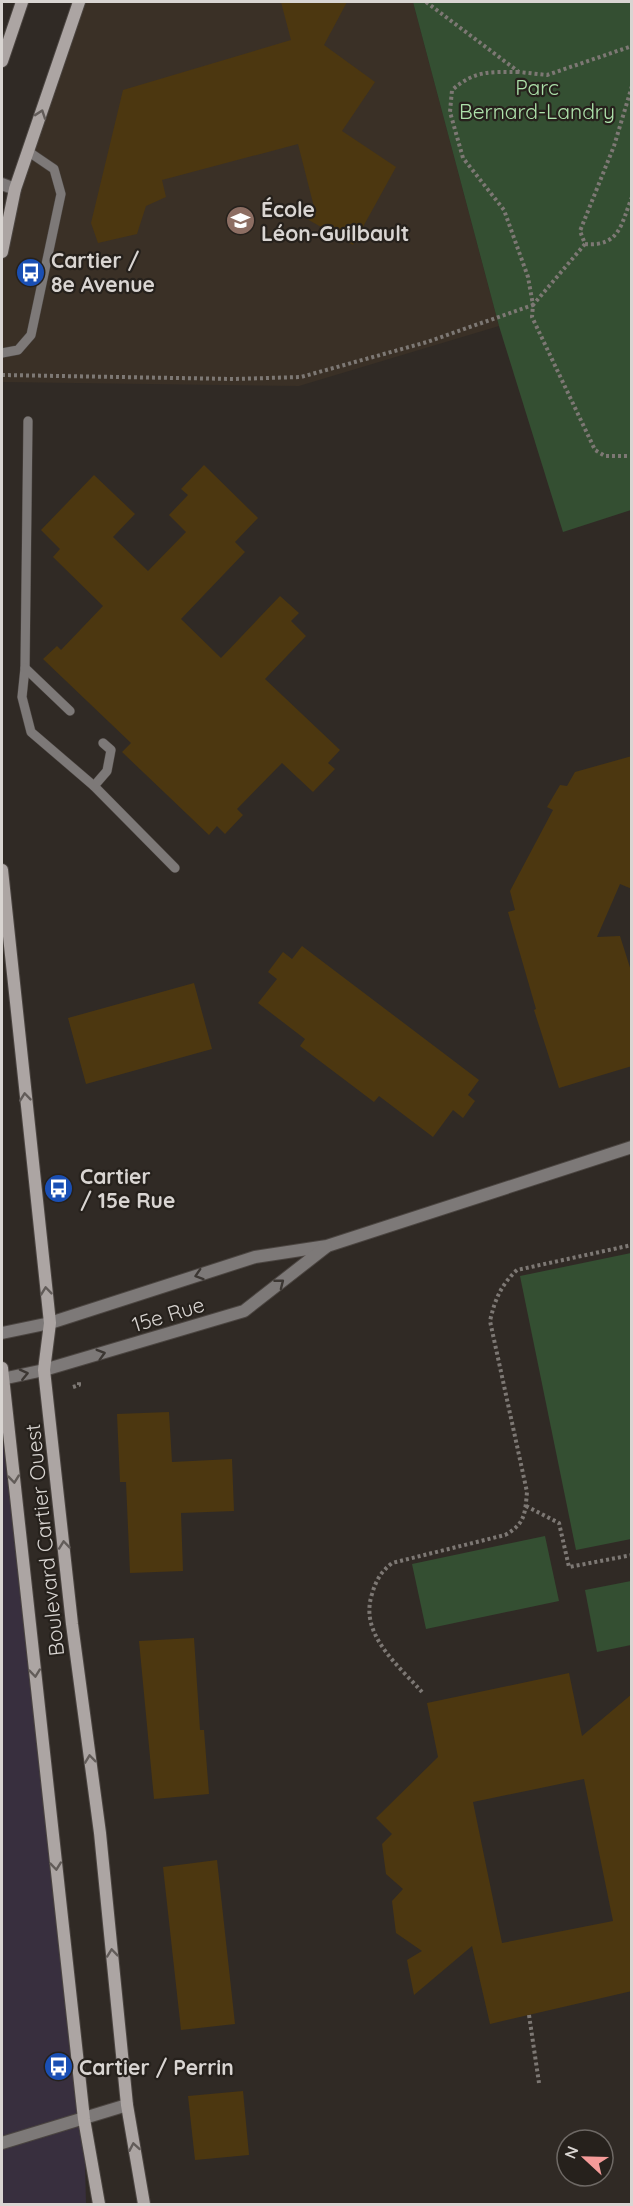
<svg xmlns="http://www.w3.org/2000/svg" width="633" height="2206" viewBox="0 0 633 2206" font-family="Quicksand,sans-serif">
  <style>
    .commercial { fill: #382f3e }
    .built { fill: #3a3026 }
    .green { fill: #344f32 }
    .building { fill: #4c3710; fill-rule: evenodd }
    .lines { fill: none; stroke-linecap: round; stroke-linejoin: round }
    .lane-casing { stroke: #4b4541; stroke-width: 10 }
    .street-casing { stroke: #4b4541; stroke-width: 14 }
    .secondary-casing { stroke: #4b4541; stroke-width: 14 }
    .path { stroke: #7d7874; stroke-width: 4; stroke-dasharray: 3 3; stroke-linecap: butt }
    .lane { stroke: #7d7978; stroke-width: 9 }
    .street { stroke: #7d7978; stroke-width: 12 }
    .secondary { stroke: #aca5a3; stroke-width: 12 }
    .oneway { stroke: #625c59 }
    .oneway2 { stroke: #3c3733 }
    .labels { text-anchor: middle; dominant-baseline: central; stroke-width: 4.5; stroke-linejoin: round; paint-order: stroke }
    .park-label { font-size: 21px; fill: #ade1aa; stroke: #26211c }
    .poi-label { font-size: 21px; font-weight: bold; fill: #d9d5d2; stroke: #26211c; text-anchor: start }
    .street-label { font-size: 21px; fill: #d9d5d2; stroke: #26211c }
  </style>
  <rect width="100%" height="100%" fill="#302a25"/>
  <!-- commercial -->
  <polygon class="commercial" points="2,1379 84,2119 86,2204 2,2204"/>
  <!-- built -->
  <polygon class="built" points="79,2 413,2 499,326 299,386 2,382 2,252"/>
  <!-- green -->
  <g class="green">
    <polygon points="413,2 631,2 631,510 563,532 499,326"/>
    <polygon points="631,1253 631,1539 576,1550 520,1276"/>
    <polygon points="545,1536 559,1601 426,1629 412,1564"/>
    <polygon points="631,1581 631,1645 597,1652 585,1590"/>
  </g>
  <!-- building -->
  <g class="building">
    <polygon points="281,2 347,2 324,45 375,82 342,131 396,167 353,245 307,219 314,207 298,144 162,180 166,197 146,206 137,234 98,243 91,223 123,90 291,40"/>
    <polygon points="204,465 258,518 235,542 245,552 181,619 221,658 280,596 299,613 291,621 306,636 265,679 340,750 328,763 335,769 313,792 282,763 237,809 243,815 225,834 217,826 209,835 122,752 131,743 43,659 57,646 61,650 103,606 53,557 60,549 41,530 94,475 135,514 113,537 148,571 186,532 169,515 188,495 181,489"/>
    <polygon points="632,756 632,889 620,884 597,937 620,936 632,974 632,1066 559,1088 534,1010 536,1009 508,912 515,910 510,891 553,810 547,807 560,785 567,786 575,772"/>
    <polygon points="302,946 479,1080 468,1095 475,1101 463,1118 453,1110 433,1137 379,1096 374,1102 300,1046 305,1039 258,1003 277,979 268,972 283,952 292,959"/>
    <polygon points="194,983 212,1049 86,1084 68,1018"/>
    <polygon points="169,1412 172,1462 232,1459 234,1511 181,1513 183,1571 130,1573 126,1482 120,1482 117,1414"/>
    <polygon points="194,1638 200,1730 204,1730 209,1794 154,1799 139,1641"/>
    <path d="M 569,1673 L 582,1736 L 632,1694 L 632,1991 L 490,2024 L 472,1946 L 414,1995 L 407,1960 L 422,1951 L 396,1933 L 392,1901 L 403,1889 L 386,1874 L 382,1844 L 392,1834 L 376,1818 L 438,1757 L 427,1703 ZM 584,1779 L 613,1921 L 502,1943 L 473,1802 Z"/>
    <polygon points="217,1860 235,2024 181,2030 163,1867"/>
    <polygon points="243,2091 249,2155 195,2160 188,2096"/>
  </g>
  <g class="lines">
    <defs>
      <g id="lane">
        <polyline points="2,353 18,350 31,335 61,194 54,169 29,152"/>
        <polyline points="28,421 25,668 22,697 31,732 94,786 175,868"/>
        <polyline points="25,668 70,711"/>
        <polyline points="94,786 107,771 111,750 103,743"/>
      </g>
      <g id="street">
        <polyline points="2,184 15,189"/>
        <polyline points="2,1333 50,1323 255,1257 327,1246 632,1147"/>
        <polyline points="2,1379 44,1370 244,1311 326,1247"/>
        <polyline points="2,2143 127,2105"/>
      </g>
      <g id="secondary">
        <polyline points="2,61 22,2"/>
        <polyline points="2,252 15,189 79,2"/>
        <polyline points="2,870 50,1323 44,1370 72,1624 100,1833 127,2105 144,2204"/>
        <polyline points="2,1368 84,2119 99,2204"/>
      </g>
    </defs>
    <!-- lane casing -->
    <use href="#lane" class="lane-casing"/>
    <!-- street casing -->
    <use href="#street" class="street-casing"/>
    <!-- secondary casing -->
    <use href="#secondary" class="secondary-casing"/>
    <!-- path -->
    <g class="path">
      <polyline points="426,2 519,72 547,75 632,46"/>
      <path d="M 632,86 L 614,146 L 580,231 L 585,244 C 620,247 621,224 632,197"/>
      <polyline points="585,244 533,305 532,317 595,450 605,456 632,456"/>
      <path d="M 2,375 L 234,379 L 301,377 L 427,342 L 533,305 L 528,277 L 504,210 L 463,158 L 450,112 L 452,90 C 475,70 490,72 519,72"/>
      <polyline points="73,1387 79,1385 79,1381"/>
      <polyline points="526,1506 559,1523 569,1567 632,1555"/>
      <path d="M 422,1692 C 397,1664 359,1634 372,1594 C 376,1580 381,1572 392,1563 L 505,1535 C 525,1524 525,1514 527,1492 L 490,1321 C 495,1299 501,1285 517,1270 L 632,1245"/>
      <polyline points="529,2015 539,2083"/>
    </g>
    <!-- lane -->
    <use href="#lane" class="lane"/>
    <!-- street -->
    <use href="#street" class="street"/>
    <!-- secondary -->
    <use href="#secondary" class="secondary"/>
  </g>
  <!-- one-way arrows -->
  <defs><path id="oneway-chevron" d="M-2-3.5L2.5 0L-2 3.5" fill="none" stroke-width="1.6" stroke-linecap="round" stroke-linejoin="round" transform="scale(1.5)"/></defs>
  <g class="oneway">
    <use href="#oneway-chevron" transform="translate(41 114) rotate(-71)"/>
    <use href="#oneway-chevron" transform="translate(25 1097) rotate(-96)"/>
    <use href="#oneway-chevron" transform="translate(46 1291) rotate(-96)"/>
    <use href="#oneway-chevron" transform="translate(14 1479) rotate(84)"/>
    <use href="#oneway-chevron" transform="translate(64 1545) rotate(-96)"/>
    <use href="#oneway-chevron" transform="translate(35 1673) rotate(84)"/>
    <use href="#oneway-chevron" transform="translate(90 1759) rotate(-97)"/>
    <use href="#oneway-chevron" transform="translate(56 1866) rotate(84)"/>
    <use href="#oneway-chevron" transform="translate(112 1953) rotate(-96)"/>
    <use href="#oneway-chevron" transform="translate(134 2147) rotate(-100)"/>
  </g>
  <g class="oneway2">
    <use href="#oneway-chevron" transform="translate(199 1275) rotate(162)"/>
    <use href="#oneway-chevron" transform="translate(280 1283) rotate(-38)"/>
    <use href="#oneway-chevron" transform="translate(101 1354) rotate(-16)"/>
    <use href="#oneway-chevron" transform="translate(24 1374) rotate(-13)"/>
  </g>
  <!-- icons -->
  <defs>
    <symbol id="school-disc" viewBox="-11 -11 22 22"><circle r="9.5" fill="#8d6e63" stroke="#26211c"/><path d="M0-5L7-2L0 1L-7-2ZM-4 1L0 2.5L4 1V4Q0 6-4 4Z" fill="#fff"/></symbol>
    <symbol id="bus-disc" viewBox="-11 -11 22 22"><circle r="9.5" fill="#1a4fb4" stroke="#26211c"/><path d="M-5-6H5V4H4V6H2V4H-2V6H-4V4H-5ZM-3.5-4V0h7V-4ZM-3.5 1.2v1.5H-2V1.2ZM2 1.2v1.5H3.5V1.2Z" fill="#fff"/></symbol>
  </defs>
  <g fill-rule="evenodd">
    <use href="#school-disc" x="224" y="204" width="33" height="33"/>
    <use href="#bus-disc" x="14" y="256" width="33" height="33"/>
    <use href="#bus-disc" x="42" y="1172" width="33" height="33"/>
    <use href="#bus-disc" x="42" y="2050" width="33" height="33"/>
  </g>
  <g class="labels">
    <!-- park labels -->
    <g class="park-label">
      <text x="537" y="87">Parc<tspan x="537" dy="24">Bernard-Landry</tspan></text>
    </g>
    <!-- poi labels -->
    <g class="poi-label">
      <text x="261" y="209">École<tspan x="261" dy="24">Léon-Guilbault</tspan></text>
      <text x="51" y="260">Cartier /<tspan x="51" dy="24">8e Avenue</tspan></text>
      <text x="80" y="1176">Cartier<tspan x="80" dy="24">/ 15e Rue</tspan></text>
      <text x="79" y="2067">Cartier / Perrin</text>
    </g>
    <!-- street labels -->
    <g class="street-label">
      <text transform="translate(168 1314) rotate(-17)">15e Rue</text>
      <text transform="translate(44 1540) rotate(-96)">Boulevard Cartier Ouest</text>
    </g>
  </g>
  <!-- border -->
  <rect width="633" height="2206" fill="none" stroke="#d9d5d2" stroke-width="6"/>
  <!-- north arrow -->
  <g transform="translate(585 2158) rotate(292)"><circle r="28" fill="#26211c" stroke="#6e6965" stroke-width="1.5"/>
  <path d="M0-4.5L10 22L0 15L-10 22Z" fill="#f59b99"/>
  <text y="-9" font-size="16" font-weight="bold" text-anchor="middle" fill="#d9d5d2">N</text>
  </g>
</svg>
